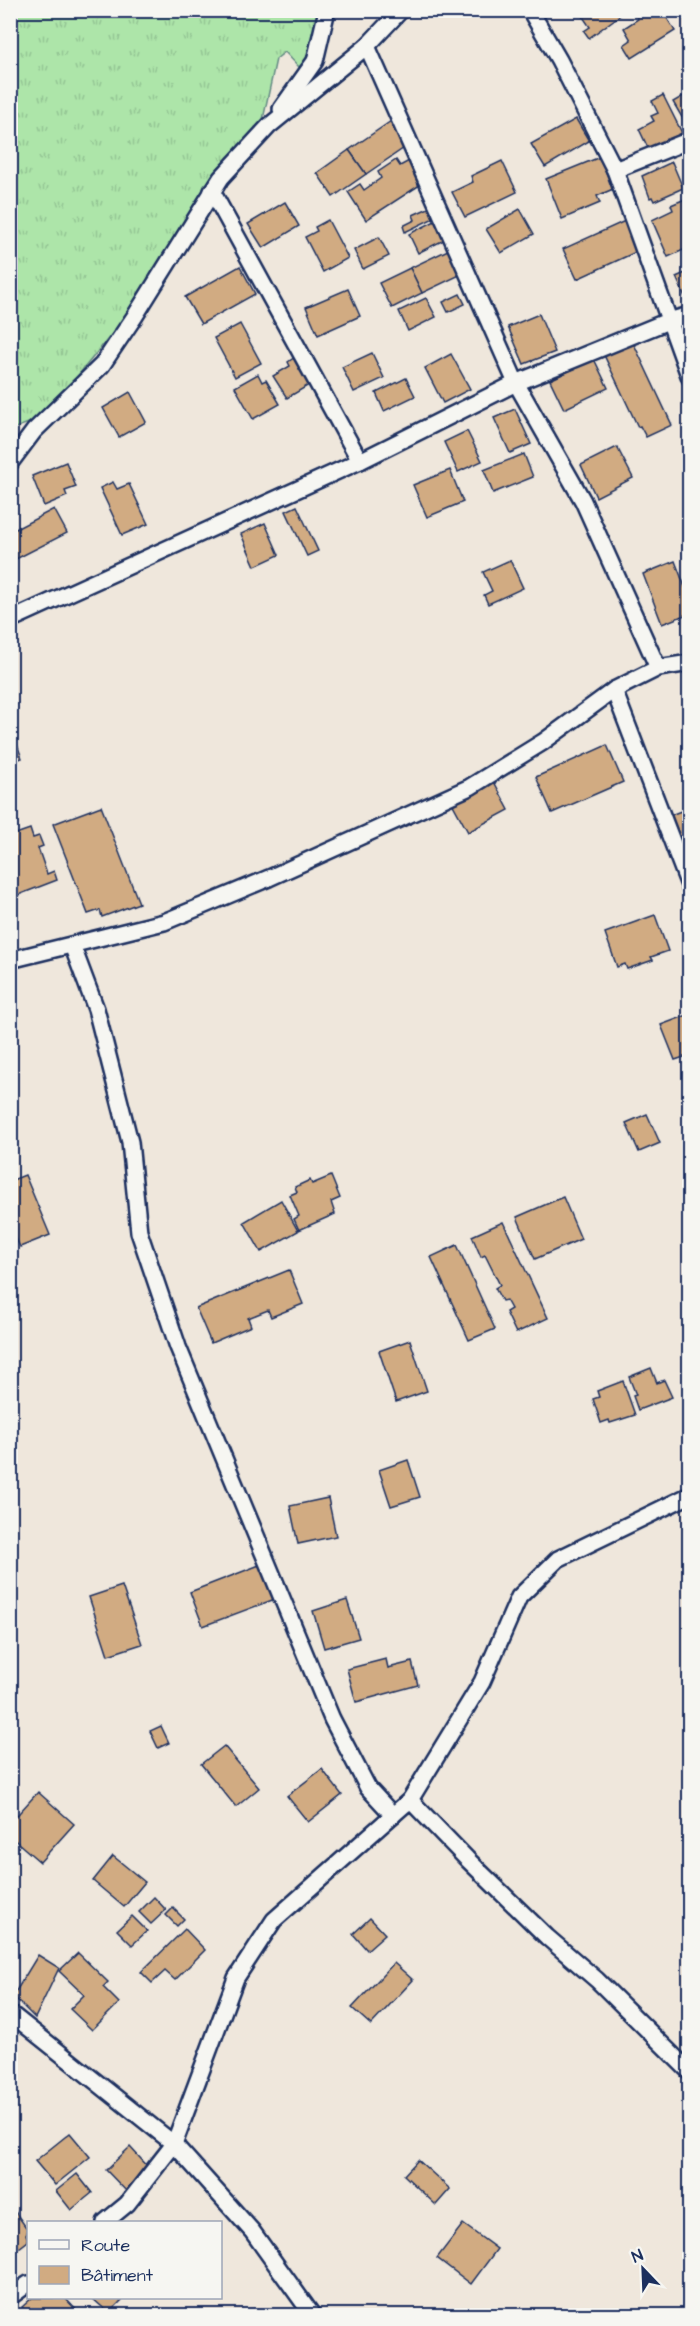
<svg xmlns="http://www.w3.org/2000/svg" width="700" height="2326" viewBox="0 0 700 2326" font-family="'Architects Daughter',sans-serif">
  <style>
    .grass { fill: url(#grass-tufts); stroke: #648a84; stroke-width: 1.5 }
    .building { fill: #d1ab82; stroke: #1b2f5e; stroke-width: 1.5 }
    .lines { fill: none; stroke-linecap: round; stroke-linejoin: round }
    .minor-casing { stroke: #1b2f5e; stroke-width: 20 }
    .minor { stroke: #f6f6f2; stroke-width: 15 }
  </style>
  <defs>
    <pattern id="grass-tufts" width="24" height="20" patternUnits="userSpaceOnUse" patternTransform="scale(1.5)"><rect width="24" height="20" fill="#ade5a9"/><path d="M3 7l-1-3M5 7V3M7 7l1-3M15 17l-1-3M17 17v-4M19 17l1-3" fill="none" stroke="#94c594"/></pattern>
  </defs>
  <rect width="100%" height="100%" fill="#efe7dc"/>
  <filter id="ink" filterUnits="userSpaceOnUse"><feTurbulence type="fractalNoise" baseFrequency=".0167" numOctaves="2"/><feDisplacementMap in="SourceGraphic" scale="12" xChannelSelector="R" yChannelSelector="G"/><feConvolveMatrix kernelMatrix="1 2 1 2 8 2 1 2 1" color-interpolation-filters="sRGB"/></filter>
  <g filter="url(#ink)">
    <!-- grass -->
    <polygon class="grass" points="11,11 339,11 329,26 327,41 299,67 285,52 276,59 261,129 147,291 44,417 15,428 11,434"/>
    <!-- building -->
    <g class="building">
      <polygon points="586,10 627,10 589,38 584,31 590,27 581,14"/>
      <polygon points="640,10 655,10 659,16 664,13 675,31 632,58 624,45 631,40 624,28 638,19 635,13"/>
      <polygon points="690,92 690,131 673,102"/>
      <polygon points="663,95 682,133 649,150 639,129 654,121 651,116 658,113 652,101"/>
      <polygon points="394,119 407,146 366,174 349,150"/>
      <polygon points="576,119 589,141 545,167 531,144"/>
      <polygon points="349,150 366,174 333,197 317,173"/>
      <polygon points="600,157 613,189 597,196 600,203 562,219 546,179"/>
      <polygon points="396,160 400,166 409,161 423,183 366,220 348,192 360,184 364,190 381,178 378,172"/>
      <polygon points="502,161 517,192 465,217 452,192 473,182 471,176"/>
      <polygon points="672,162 683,188 654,201 652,197 650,198 642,176"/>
      <polygon points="690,197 690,221 688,221 690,247 668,257 652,220 673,210 671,205"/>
      <polygon points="285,202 299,226 263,248 248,224"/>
      <polygon points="433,206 438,216 405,232 403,226 415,220 413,215"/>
      <polygon points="520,209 534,234 501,253 486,229"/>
      <polygon points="328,220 348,258 323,272 305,237 317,231 315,227"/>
      <polygon points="435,221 444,240 418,253 409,234"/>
      <polygon points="625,221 638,251 577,279 563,249"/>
      <polygon points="379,237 389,256 363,269 354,250"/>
      <polygon points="450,249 462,274 422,293 410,268"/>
      <polygon points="240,266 255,294 201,324 185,297"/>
      <polygon points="410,268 422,293 392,308 379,283"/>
      <polygon points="690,271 690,297 686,299 676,277"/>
      <polygon points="348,289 360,316 318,335 306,307"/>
      <polygon points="460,294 465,304 448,312 443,302"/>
      <polygon points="426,298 436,317 408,331 399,311"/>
      <polygon points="539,314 555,352 524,364 508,327"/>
      <polygon points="240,324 261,363 235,377 214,338"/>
      <polygon points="633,342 672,425 646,437 640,426 638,427 604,355"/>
      <polygon points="372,353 384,378 354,392 342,367"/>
      <polygon points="451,354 470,389 443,403 425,368"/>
      <polygon points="295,357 309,385 287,398 273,376 290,366 288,362"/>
      <polygon points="594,359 608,388 564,409 550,380"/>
      <polygon points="258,374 262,382 266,380 280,404 253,419 235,387"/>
      <polygon points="406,378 415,396 384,411 376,393"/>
      <polygon points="130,392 146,422 119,437 103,408"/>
      <polygon points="515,409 531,444 510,453 494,418"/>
      <polygon points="467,431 482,461 458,472 444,442"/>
      <polygon points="617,447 633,478 596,497 581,465"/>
      <polygon points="524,454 533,477 493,493 484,470"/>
      <polygon points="66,462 76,487 65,491 67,496 44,506 32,476"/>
      <polygon points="450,470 463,502 427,517 413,485"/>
      <polygon points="113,482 117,489 129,484 148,524 122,535 100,488"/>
      <polygon points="297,506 318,551 307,556 286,511"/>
      <polygon points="54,509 67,533 10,562 10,532"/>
      <polygon points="265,523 279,555 255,566 241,534"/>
      <polygon points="510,560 523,588 488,604 484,595 492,591 483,572"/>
      <polygon points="675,561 690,600 690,613 662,624 643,574"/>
      <polygon points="10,731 12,731 22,758 10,762"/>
      <polygon points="607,745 623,782 552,813 536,777"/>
      <polygon points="491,776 509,810 468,832 450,799"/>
      <polygon points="101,806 139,903 102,917 100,910 88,914 53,824"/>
      <polygon points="681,811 684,818 690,816 690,845 680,848 668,816"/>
      <polygon points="30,829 33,838 39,836 43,846 38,848 47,874 54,871 57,880 18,895 10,877 10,836"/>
      <polygon points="655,915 668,951 651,957 653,960 627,969 625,964 617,967 605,933"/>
      <polygon points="690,1014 690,1055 675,1060 661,1025"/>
      <polygon points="647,1114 660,1143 639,1152 626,1123"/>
      <polygon points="25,1175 50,1235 20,1247 10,1225 10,1181"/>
      <polygon points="331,1176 340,1198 331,1202 335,1214 299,1230 294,1219 299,1216 290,1195 297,1192 295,1187 310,1180 312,1184"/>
      <polygon points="563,1197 581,1239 535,1259 517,1217"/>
      <polygon points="281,1200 298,1231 261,1252 244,1222"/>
      <polygon points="503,1222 548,1318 516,1333 506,1312 511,1309 506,1300 502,1301 495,1288 500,1285 485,1255 481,1257 472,1236"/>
      <polygon points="457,1245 495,1329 469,1340 431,1257"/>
      <polygon points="289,1270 303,1304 271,1317 268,1310 248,1318 251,1326 211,1343 196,1308"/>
      <polygon points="410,1340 427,1391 396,1402 379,1351"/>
      <polygon points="651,1368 657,1383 664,1380 672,1397 638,1410 633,1396 636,1395 629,1377"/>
      <polygon points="623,1381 635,1415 610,1423 609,1420 601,1423 593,1399 599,1397 597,1391"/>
      <polygon points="408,1460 420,1497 391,1506 379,1470"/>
      <polygon points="328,1498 336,1536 298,1544 290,1506"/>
      <polygon points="262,1564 275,1599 203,1626 190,1592"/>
      <polygon points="122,1586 142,1644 108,1655 89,1597"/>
      <polygon points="347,1600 359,1638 324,1648 313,1611"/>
      <polygon points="386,1659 388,1668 412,1662 418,1685 356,1702 347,1669"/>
      <polygon points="161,1726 169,1743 158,1748 150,1731"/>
      <polygon points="224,1746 259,1788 236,1807 201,1764"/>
      <polygon points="322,1769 342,1795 308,1822 287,1796"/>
      <polygon points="38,1792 74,1824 40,1862 10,1836 10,1823"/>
      <polygon points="113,1856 145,1882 124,1907 93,1881"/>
      <polygon points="154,1897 166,1910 151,1924 139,1912"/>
      <polygon points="173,1908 184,1919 177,1926 166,1915"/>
      <polygon points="132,1916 147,1931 132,1945 117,1930"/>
      <polygon points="370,1918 385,1934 367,1950 353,1934"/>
      <polygon points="185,1929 205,1950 175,1980 165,1971 152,1983 141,1972"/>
      <polygon points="78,1953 108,1982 103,1987 119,2003 92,2030 70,2009 84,1995 59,1971"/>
      <polygon points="38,1955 59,1968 35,2018 13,1996"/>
      <polygon points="394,1963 413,1980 371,2025 352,2008"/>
      <polygon points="70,2133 90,2157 55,2185 35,2161"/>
      <polygon points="130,2147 151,2170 128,2193 106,2170"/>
      <polygon points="418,2160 450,2189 436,2205 404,2175"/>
      <polygon points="77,2174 92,2193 71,2210 56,2191"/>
      <polygon points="13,2209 28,2230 26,2234 28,2241 10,2255 10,2211"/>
      <polygon points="463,2224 497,2249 471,2284 437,2258"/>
      <polygon points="32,2298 65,2298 79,2313 76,2316 30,2316 22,2307"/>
      <polygon points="92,2298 124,2298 109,2313"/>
    </g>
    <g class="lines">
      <defs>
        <g id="minor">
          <polyline points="530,10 559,60 615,170 690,378"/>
          <polyline points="367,46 516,383 583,501 658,668"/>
          <polyline points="281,109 315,61 327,10"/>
          <polyline points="615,170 690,140"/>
          <polyline points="212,191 360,461"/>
          <polyline points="10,463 34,431 102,365 135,316 221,178 269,126 367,46 401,10"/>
          <polyline points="10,620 360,461 516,383 668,321 690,315"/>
          <polyline points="614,690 690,888"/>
          <polyline points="72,945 96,1009 130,1142 139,1232 178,1347 332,1719 368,1788 393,1815"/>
          <polyline points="10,960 164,922 269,878 470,787 543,742 614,690 658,668 690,663"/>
          <polyline points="410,1800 467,1859 547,1937 597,1980 690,2072"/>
          <polyline points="10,2013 174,2144 252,2231 313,2316"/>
          <polyline points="105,2222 127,2204 174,2144 236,1978 274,1920 410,1800 482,1682 519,1597 558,1559 690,1495"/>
          <polyline points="10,2297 28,2284"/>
        </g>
      </defs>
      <!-- minor casing -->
      <use href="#minor" class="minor-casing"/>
      <!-- minor -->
      <use href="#minor" class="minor"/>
    </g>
  </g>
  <!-- margin -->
  <rect width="700" height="2326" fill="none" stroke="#f6f6f2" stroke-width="36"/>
  <rect x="18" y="18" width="664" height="2290" fill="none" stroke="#1b2f5e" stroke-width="2" filter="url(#ink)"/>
  <!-- legend -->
  <rect x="27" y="2221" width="195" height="78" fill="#f6f6f2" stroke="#9ea6b7" stroke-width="1.5"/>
  <rect x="39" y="2240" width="30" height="9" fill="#f6f6f2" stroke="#9ea6b7" stroke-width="1.5"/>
  <text x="81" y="2251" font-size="18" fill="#1b2f5e">Route</text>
  <rect x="39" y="2266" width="30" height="18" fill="#d1ab82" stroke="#9ea6b7" stroke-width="1.5"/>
  <text x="81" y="2281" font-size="18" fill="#1b2f5e">Bâtiment</text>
  <!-- north arrow -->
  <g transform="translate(643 2269) rotate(337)" stroke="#f6f6f2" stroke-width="4.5" paint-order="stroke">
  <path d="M0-4.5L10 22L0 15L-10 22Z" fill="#1b2f5e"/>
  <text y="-9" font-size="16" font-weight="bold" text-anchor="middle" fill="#1b2f5e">N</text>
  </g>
</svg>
